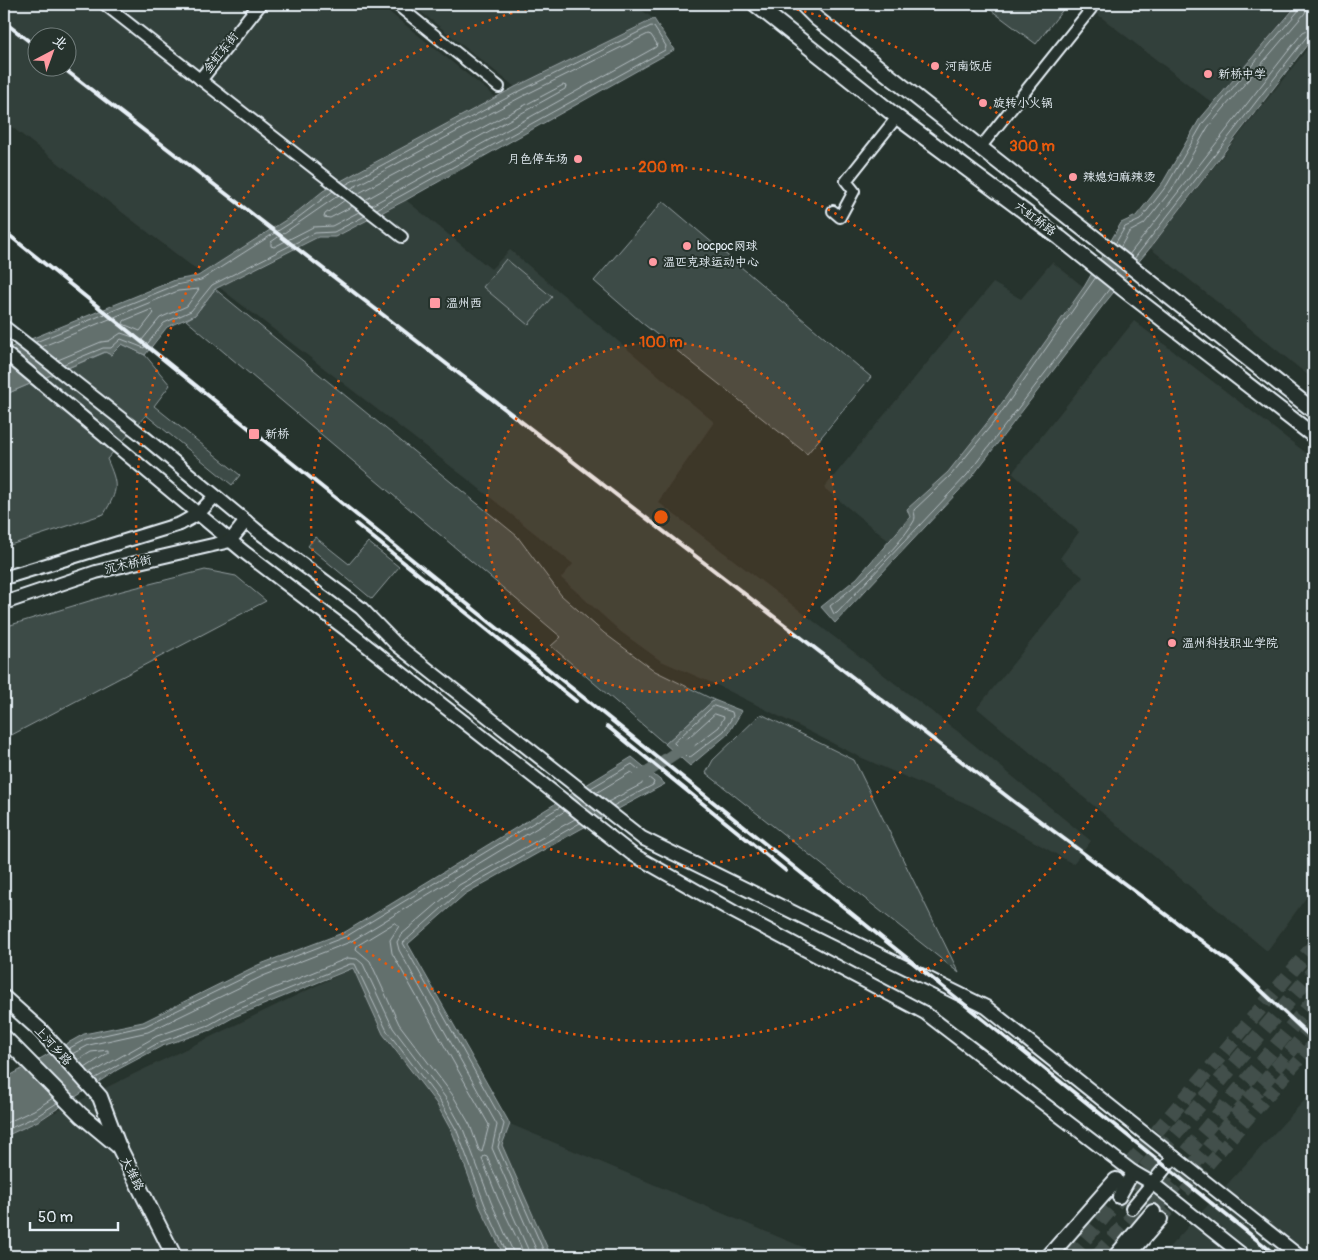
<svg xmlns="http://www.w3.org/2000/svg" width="1318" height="1260" viewBox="0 0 1318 1260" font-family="Pangolin,'LXGW WenKai TC',sans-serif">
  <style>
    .built { fill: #333f3a; fill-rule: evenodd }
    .green { fill: #3e4b47; stroke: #939ea0 }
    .water { fill: #636f6d; stroke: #98a3a5 }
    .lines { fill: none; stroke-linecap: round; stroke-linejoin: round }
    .shore { stroke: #b3bdc0; stroke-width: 1 }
    .canal { stroke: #636f6d; stroke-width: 12 }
    .tertiary-tunnel { stroke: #43504b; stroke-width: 12; stroke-dasharray: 12 6; stroke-linecap: butt }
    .secondary-tunnel { stroke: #43504b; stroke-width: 14; stroke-dasharray: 14 7; stroke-linecap: butt }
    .primary-tunnel { stroke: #43504b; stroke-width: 15; stroke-dasharray: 15 8; stroke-linecap: butt }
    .minor-casing { stroke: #e8f1f8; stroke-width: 14 }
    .tertiary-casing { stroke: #e8f1f8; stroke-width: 16 }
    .secondary-casing { stroke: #e8f1f8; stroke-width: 18 }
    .minor { stroke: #26332d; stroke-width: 10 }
    .tertiary { stroke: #26332d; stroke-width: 12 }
    .secondary { stroke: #26332d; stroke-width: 14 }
    .rail { stroke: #e8f1f8; stroke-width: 4 }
    .ring { fill: none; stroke: #e8590c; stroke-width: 2.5; stroke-dasharray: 2.5 5 }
    .poi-dot { fill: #ff9aa2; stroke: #26332d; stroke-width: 2 }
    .labels { text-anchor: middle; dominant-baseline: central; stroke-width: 4; stroke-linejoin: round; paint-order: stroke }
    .street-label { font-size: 12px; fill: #e8f1f8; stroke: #26332d }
    .poi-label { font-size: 12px; fill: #e8f1f8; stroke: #26332d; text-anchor: start }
    .centre { fill: #e8590c; stroke: #26332d; stroke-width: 2.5 }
    .ring-label { font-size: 15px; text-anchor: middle; font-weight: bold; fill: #e8590c; stroke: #26332d; stroke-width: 4; stroke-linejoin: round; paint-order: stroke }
  </style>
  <rect width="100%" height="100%" fill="#26332d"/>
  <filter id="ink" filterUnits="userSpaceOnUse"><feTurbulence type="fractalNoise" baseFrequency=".02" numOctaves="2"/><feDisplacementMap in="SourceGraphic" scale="10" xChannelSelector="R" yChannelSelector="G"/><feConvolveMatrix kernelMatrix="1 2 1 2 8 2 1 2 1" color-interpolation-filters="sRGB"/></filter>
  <g filter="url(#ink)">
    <!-- built -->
    <g class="built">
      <path d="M 4,4 L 379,4 L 497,98 L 323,191 L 292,216 L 335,237 L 406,200 L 491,269 L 510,250 L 714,422 L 658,502 L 961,734 L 1091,841 L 1073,864 L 972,806 L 860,757 L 719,686 L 661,661 L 621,632 L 561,578 L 573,564 L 471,482 L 4,121 ZM 38,38 L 68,38 L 68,68 L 38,68 Z"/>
      <polygon points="411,4 633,4 654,19 515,87"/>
      <polygon points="1084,4 1296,4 1215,105"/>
      <polygon points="1314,40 1314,380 1150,248"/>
      <polygon points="1052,262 1084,287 994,414 948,472 908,509 910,517 890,542 824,488 993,283 1021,299"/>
      <polygon points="1134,321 1314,459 1314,887 1267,951 977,708 1083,577 1060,558 1079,532 1012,473"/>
      <polygon points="353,968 510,1124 824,1256 4,1256 4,1137"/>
      <polygon points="1313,1091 1314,1256 1161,1256"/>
    </g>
    <!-- green -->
    <g class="green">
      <polygon points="983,4 1061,4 1065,7 1036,44"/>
      <polygon points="663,201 871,377 807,454 641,322 594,281"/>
      <polygon points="506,259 552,297 528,325 483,287"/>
      <polygon points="215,289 517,536 561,595 604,633 655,671 714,700 665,744 551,646 561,637 186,320 195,315"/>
      <path d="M 122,344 L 145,355 L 170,385 L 154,406 L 240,475 L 232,485 L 146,415 L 107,459 C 118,485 119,489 104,514 L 4,547 L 4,395 L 106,352 L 111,355 Z"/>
      <polygon points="315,537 349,564 368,542 399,567 372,599 308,546"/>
      <polygon points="205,570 236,576 266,601 4,739 4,627 122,591"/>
      <polygon points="761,714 854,760 959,973 706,773 713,760"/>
    </g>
    <!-- water -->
    <g class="water">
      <polygon points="1298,4 1314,4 1314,36 1150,248 1104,304 971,478 835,623 821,607 857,578 910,517 907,509 948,472 994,414 1084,287 1121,223 1136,216 1163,182 1199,120"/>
      <polygon points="654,19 674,50 406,200 335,237 318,237 215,289 195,315 167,327 145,355 122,344 111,355 105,352 4,395 4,350 175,280 198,276 292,216 323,191 359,171 515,87"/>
      <polygon points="714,700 742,711 728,734 690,766 665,744"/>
      <polygon points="632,757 665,784 579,830 465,894 408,944 510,1124 502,1145 551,1256 504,1256 480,1207 453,1134 436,1103 383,1034 353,968 234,1017 211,1030 162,1046 117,1070 40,1120 4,1137 4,1079 84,1034 143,1022 258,965 345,932"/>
    </g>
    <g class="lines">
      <!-- shore -->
      <g class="shore">
        <polyline points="345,185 518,92 651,26 654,27 666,46 665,50 377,209"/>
        <polyline points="350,189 521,97 648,34 651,35 657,44 656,47 372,205"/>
        <polyline points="357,194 563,85 566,86 565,89 365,200"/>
        <polyline points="339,195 271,242 271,246 274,247 313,227 332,226 359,212"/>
        <polyline points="345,200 325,214 324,217 330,218 353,206"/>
        <polyline points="1115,244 1125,227 1140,220 1167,185 1203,123 1300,9 1302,4"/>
        <polyline points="1120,248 1129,232 1144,224 1173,188 1208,127 1305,13 1308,4"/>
        <polyline points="1129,255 1303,32 1314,27"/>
        <polyline points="1134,259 1308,35 1314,33"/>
        <path d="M 1096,277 L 998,417 L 951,475 L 914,510 C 914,513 916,517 914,521 C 897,550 857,585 830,606 L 834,614 L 837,613 L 967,475 L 1110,288"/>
        <polygon points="151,310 154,313 140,331 123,324 124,321"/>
        <polyline points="36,342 176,285 201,280 295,220 333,191"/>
        <polyline points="41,347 178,291 199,289 187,306 160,318 142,340 121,333 109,341 101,342 58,360"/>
        <polyline points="64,364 103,348 111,348 121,339 144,348 164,323 191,311 212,285 315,233 334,232 365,216"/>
        <polygon points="714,706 732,712 733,716 724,731 689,758 674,743"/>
        <polygon points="715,714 724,717 719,727 689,750 684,742"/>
        <polyline points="591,788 632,764 654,782 653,785 613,806"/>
        <polyline points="596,793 631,772 642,780 642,784 608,802"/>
        <polygon points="395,923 399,926 390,940 392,953 489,1125 482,1152 479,1150 470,1125 452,1094 399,1024 370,961 356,949 357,946"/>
        <polyline points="68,1049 86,1039 145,1026 260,970 347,936 560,807"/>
        <polyline points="72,1054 89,1045 148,1032 263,976 350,942 565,811"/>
        <polyline points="78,1060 91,1052 108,1050 108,1053 85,1068"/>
        <polyline points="90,1074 157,1036 206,1019 230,1006 348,958 357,959 363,964 393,1028 445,1097 463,1129 491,1202 515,1256"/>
        <polyline points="94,1079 160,1042 209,1025 232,1012 350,964 355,964 387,1031 440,1101 457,1131 485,1205 508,1256"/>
        <polyline points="4,1124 34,1110 53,1098"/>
        <polyline points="4,1131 37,1116 57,1103"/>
        <polyline points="522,1256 521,1247 498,1199 482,1159 484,1156 487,1157 531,1256"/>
        <polyline points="539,1256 492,1148 497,1125 399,950 397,942 401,935 459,885 575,819"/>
        <polyline points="546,1256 498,1147 504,1124 403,943 462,890 580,823"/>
      </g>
      <!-- canal -->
      <polyline class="canal" points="635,780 689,744"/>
      <!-- tertiary-tunnel -->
      <polyline class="tertiary-tunnel" points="1161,1219 1314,1043"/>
      <!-- secondary-tunnel -->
      <g class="secondary-tunnel">
        <polyline points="1116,1180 1314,945"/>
        <polyline points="1153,1212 1314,1024"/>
      </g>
      <!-- primary-tunnel -->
      <g class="primary-tunnel">
        <polyline points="1070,1256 1314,971"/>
        <polyline points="1097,1256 1143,1205 1314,1000"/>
      </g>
      <defs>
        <g id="minor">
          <polyline points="104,4 402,237"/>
          <polyline points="396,4 499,87"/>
          <polyline points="980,148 1091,9"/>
          <polyline points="833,211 840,217 854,191 846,181 897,117"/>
        </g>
        <g id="tertiary">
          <polyline points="201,79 260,4"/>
          <polyline points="4,327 143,436 260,533 361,608 397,645 642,838 986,1007 1174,1157 1132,1208"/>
          <polyline points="4,352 244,552 343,627 632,854 734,912 925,1013 1133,1172 1119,1197"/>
          <polyline points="4,578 180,524 198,514 215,496"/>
          <polyline points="4,603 96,572 230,541 246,521"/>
          <polyline points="1174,1157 1299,1256"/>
          <polyline points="1133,1172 1152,1183 1244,1256"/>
          <polyline points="1129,1256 1161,1219"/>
        </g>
        <g id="secondary">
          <polyline points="755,4 897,117 1060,238 1126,291 1314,436"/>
          <polyline points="802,4 816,18 1314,411"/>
          <polyline points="4,998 41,1031 100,1097 118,1145 174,1256"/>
          <polyline points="4,1037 81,1115 117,1145"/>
          <polyline points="1049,1256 1116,1180"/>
          <polyline points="1116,1256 1153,1212"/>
        </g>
      </defs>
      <!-- minor casing -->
      <use href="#minor" class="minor-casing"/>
      <!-- tertiary casing -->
      <use href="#tertiary" class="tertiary-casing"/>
      <!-- secondary casing -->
      <use href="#secondary" class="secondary-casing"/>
      <!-- minor -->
      <use href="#minor" class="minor"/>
      <!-- tertiary -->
      <use href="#tertiary" class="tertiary"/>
      <!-- secondary -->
      <use href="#secondary" class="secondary"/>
      <!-- rail -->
      <g class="rail">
        <polyline points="4,22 38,48"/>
        <polyline points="63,68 1013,801 1234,965 1314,1040"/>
        <polyline points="4,231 1277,1256"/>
        <polyline points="356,524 576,701"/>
        <polyline points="607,726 786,871"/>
      </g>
    </g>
  </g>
  <!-- distance rings -->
  <circle cx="661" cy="517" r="175" fill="#e8590c" fill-opacity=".12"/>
  <g class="ring">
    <circle cx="661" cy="517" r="175"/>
    <circle cx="661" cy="517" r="350"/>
    <path d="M775 4A525 525 0 1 1 547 4"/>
  </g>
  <!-- markers -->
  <g class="poi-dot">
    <circle cx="935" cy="66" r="5"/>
    <circle cx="1208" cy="74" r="5"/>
    <circle cx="983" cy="103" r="5"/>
    <circle cx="578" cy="159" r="5"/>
    <circle cx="1073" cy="177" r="5"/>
    <circle cx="687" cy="246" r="5"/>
    <circle cx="653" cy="262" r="5"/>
    <rect x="429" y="297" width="12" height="12" rx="2.5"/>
    <rect x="248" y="428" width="12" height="12" rx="2.5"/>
    <circle cx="1172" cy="643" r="5"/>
  </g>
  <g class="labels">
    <!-- street labels -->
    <g class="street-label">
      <text transform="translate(221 53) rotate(-52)">金虹东街</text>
      <text transform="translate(1035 219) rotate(37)">六虹桥路</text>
      <text transform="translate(128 565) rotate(-13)">沉木桥街</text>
      <text transform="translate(53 1046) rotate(47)">上河乡路</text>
      <text transform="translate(132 1174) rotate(63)">大维路</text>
    </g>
    <!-- poi labels -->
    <g class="poi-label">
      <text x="945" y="66">河南饭店</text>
      <text x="1218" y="74">新桥中学</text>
      <text x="993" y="103">旋转小火锅</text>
      <text x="568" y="159" text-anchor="end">月色停车场</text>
      <text x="1083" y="177">辣媳妇麻辣烫</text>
      <text x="697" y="246">bocpoc网球</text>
      <text x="663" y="262">温匹克球运动中心</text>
      <text x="446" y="303">温州西</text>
      <text x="265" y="434">新桥</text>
      <text x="1182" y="643">温州科技职业学院</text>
    </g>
  </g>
  <circle cx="661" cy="517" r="8" class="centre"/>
  <g class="ring-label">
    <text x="1032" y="151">300 m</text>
    <text x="661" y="172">200 m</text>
    <text x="661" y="347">100 m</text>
  </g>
  <!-- margin -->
  <rect width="1318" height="1260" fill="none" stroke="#26332d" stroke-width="20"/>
  <rect x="10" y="10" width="1298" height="1240" fill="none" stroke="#e8f1f8" stroke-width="2" filter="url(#ink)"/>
  <!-- north arrow -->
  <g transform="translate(52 52) rotate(41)"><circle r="24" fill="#26332d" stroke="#747f7e"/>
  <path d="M0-4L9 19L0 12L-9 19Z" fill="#ff9aa2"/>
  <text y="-8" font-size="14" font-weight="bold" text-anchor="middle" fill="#e8f1f8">北</text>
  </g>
  <!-- scale -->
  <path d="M30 1222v8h88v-8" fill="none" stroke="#e8f1f8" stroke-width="2.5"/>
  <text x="38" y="1222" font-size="15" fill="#e8f1f8" stroke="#26332d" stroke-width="4" paint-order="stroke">50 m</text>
</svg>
